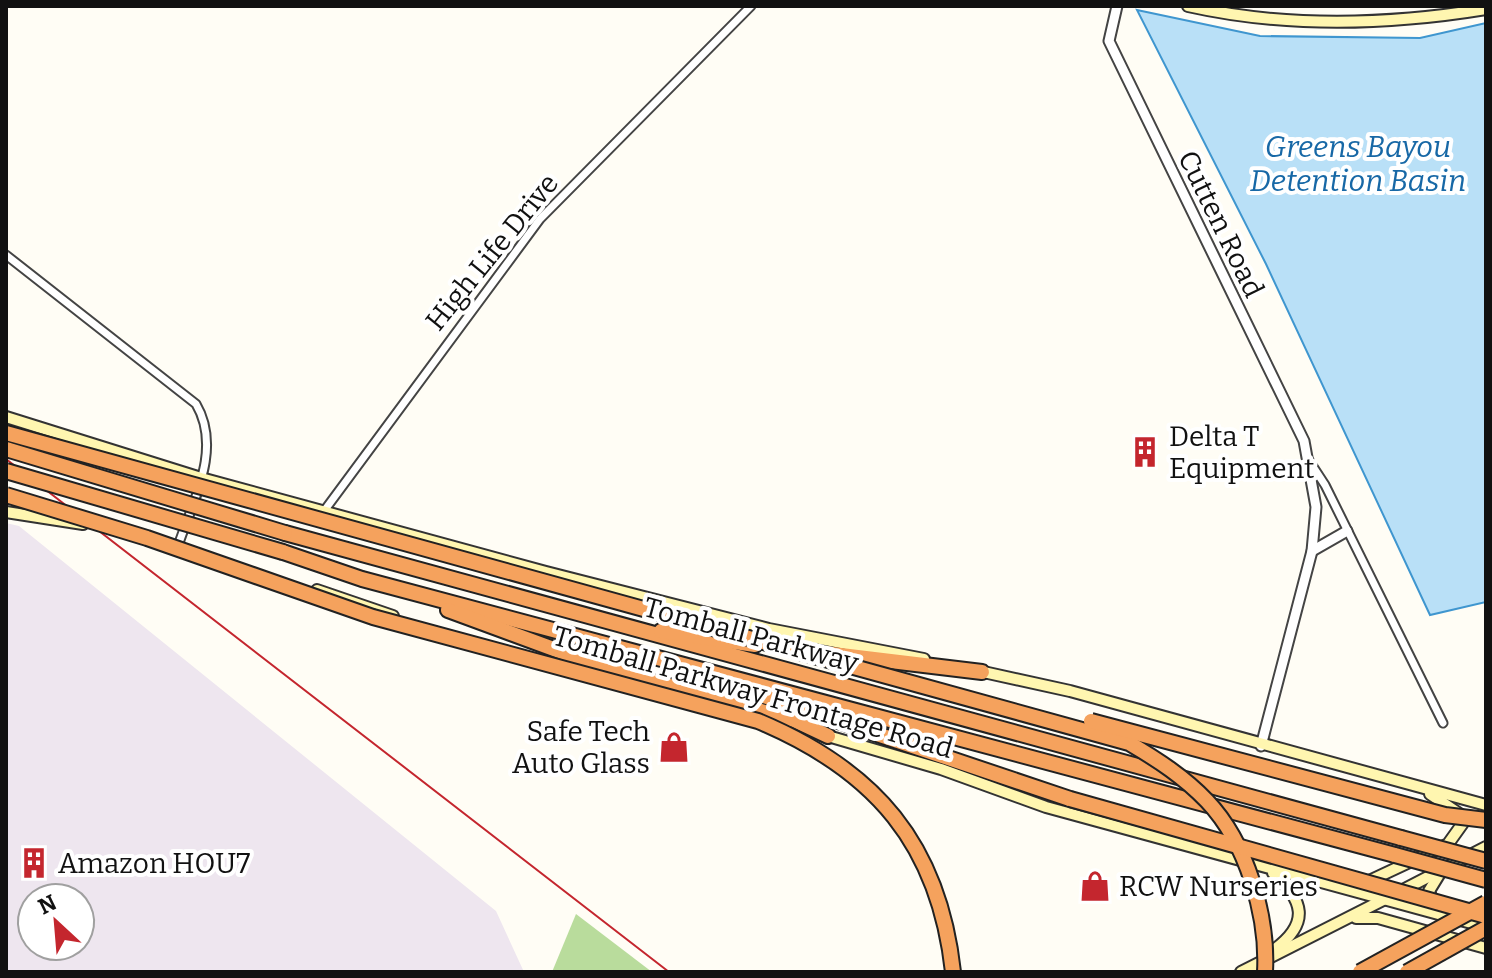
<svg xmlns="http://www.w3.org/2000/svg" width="1492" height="978" viewBox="0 0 1492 978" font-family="Bitter,serif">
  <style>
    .industrial { fill: #eee6ef; fill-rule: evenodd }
    .forest { fill: #b9dc9c }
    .water { fill: #b9e0f7; stroke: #3f96cf; stroke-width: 2 }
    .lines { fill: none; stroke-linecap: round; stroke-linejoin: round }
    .minor-casing { stroke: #444; stroke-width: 11 }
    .tertiary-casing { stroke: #444; stroke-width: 13 }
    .secondary-casing { stroke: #333; stroke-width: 14 }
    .motorway-casing { stroke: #222; stroke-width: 18 }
    .minor { stroke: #fff; stroke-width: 7 }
    .tertiary { stroke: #fff; stroke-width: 9 }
    .secondary { stroke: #fff6b0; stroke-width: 10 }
    .motorway { stroke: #f5a25d; stroke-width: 14 }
    .rail { stroke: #c4262e; stroke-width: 2 }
    .motorway-bridge-casing { stroke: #222; stroke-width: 18; stroke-linecap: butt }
    .motorway-bridge { stroke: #f5a25d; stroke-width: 14 }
    .labels { text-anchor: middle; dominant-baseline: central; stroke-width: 8; stroke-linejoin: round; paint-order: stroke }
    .street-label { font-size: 28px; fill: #111; stroke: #fff }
    .poi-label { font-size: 28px; fill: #111; stroke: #fff; text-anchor: start }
    .water-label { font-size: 30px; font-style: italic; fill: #1768a6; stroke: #fff }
  </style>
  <rect width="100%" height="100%" fill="#fffdf5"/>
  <!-- industrial -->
  <path class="industrial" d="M 6,523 L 19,526 L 496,911 L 524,972 L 6,972 ZM 32,898 L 80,898 L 80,946 L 32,946 Z"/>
  <!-- forest -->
  <polygon class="forest" points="576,914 652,972 552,972"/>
  <!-- water -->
  <polygon class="water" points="1137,10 1260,36 1420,38 1486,23 1486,602 1430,615 1266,264"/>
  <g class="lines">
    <defs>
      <g id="minor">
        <path d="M 6,255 L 196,404 C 222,448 194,499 179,543"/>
        <polyline points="1308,459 1325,485 1443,723"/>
        <polyline points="324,511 540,219 751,6"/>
      </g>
      <g id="tertiary">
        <polyline points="1117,6 1109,41 1304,441 1316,507 1312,551 1261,746"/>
        <polyline points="1312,551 1347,531"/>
      </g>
      <g id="secondary">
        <path d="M 1188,6 C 1286,28 1388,25 1486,9"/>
        <polyline points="6,417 201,478 546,572 769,629 924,659"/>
        <polyline points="6,512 83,524"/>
        <polyline points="317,590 393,616"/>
        <polyline points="979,671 1070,691 1486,805"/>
        <polyline points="821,734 941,769 1046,807 1486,927"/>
        <path d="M 1273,873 C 1304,900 1310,923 1275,949"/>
        <polyline points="1369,881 1448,844 1463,823 1461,815 1430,794"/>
        <polyline points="1399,892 1486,847"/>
        <polyline points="1434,905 1429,891 1440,873"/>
        <polyline points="1356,918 1378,918 1486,948"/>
        <polyline points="1241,972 1385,899"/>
      </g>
      <g id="motorway">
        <polyline points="285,533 1401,838"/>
        <polyline points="283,552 362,579 1395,855"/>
        <polyline points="448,610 608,669 794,720 828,736"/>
        <polyline points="661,631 755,645"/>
        <polyline points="816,652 982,672"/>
        <polyline points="761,695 1070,799"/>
      </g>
    </defs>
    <!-- minor casing -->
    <use href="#minor" class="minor-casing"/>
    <!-- tertiary casing -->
    <use href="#tertiary" class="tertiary-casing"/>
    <!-- secondary casing -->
    <use href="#secondary" class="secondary-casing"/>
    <!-- motorway casing -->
    <use href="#motorway" class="motorway-casing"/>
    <!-- minor -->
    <use href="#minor" class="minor"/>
    <!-- tertiary -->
    <use href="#tertiary" class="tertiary"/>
    <!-- secondary -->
    <use href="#secondary" class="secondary"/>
    <!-- motorway -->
    <use href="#motorway" class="motorway"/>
    <!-- rail -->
    <polyline class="rail" points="6,459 669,972"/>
    <defs>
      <g id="motorway-bridge">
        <path d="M 6,433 L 1129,743 C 1158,760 1184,777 1207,801 C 1247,843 1268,916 1265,972"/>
        <polyline points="6,449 285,533"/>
        <polyline points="6,471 283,552"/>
        <path d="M 6,495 L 147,538 L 373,617 L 758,721 C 875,770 939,844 953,972"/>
        <polyline points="1091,721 1445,815 1486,820"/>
        <polyline points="1070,799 1486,916"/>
        <polyline points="1401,838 1486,861"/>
        <polyline points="1395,855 1486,880"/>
        <polyline points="1360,972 1486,903"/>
        <polyline points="1407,972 1486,928"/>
      </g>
    </defs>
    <!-- motorway-bridge casing -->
    <use href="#motorway-bridge" class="motorway-bridge-casing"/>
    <!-- motorway-bridge -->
    <use href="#motorway-bridge" class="motorway-bridge"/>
  </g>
  <!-- icons -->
  <defs>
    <symbol id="building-bare" viewBox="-9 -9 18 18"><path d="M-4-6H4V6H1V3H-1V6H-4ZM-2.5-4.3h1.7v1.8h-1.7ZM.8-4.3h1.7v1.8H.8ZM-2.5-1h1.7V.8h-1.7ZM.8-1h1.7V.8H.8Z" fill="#c4262e" stroke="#fff" stroke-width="2.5" paint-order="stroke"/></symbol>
    <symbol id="shop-bare" viewBox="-9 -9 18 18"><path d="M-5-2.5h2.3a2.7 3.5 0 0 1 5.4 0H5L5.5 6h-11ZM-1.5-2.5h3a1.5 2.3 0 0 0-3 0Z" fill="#c4262e" stroke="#fff" stroke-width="2.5" paint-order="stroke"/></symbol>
  </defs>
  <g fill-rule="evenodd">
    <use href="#building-bare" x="1123" y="430" width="44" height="44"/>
    <use href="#shop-bare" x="652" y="725" width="44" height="44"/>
    <use href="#building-bare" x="12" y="841" width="44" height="44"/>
    <use href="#shop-bare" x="1073" y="864" width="44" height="44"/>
  </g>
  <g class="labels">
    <!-- street labels -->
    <g class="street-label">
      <text transform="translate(1221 224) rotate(64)">Cutten Road</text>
      <text transform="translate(492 252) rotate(-51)">High Life Drive</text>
      <text transform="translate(751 635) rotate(15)">Tomball Parkway</text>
      <text transform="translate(753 692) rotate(16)">Tomball Parkway Frontage Road</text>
    </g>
    <!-- poi labels -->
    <g class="poi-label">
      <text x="1169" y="436">Delta T<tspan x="1169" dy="32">Equipment</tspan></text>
      <text x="650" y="731" text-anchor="end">Safe Tech<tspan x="650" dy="32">Auto Glass</tspan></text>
      <text x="58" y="863">Amazon HOU7</text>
      <text x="1119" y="886">RCW Nurseries</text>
    </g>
    <!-- water labels -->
    <g class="water-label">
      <text x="1358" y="147">Greens Bayou<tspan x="1358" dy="34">Detention Basin</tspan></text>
    </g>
  </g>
  <!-- border -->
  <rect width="1492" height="978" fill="none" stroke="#111111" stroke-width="16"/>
  <!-- north arrow -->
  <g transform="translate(56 922) rotate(334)"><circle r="38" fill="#ffffff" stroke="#a0a0a0" stroke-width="2"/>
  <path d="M0-6L14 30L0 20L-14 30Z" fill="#c4262e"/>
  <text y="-12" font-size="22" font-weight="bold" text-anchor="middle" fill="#111111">N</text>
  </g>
</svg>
